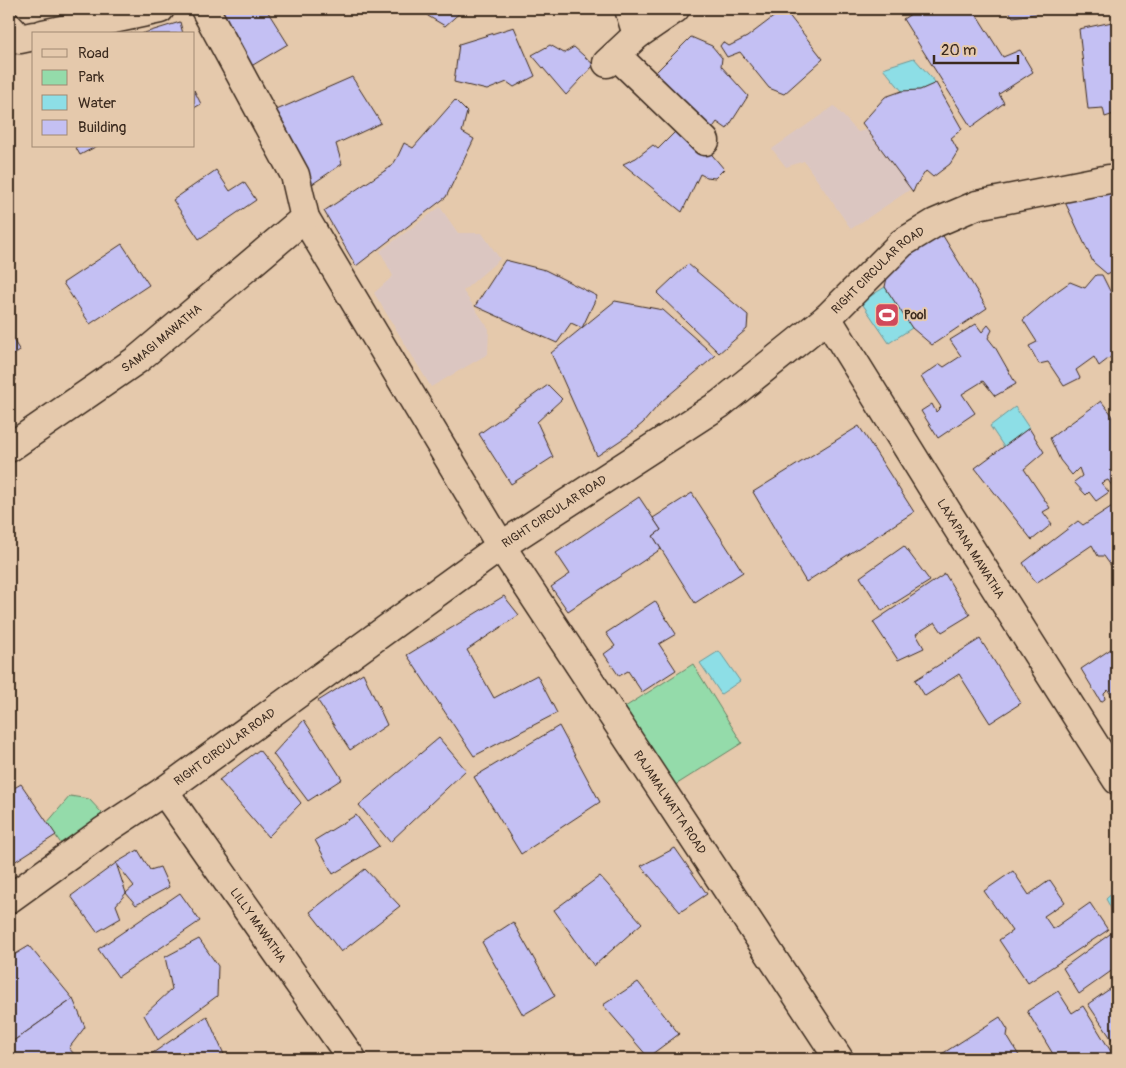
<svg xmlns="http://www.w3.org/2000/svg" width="1126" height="1068" viewBox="0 0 1126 1068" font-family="Pangolin,sans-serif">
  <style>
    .built { fill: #dbc6c1 }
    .green { fill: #94dbaa; stroke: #688264 }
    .water { fill: #8ddee6; stroke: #6c9696 }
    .building { fill: #c4c0f3; stroke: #3b2a1e }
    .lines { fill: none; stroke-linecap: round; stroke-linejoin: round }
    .minor-casing { stroke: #3b2a1e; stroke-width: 31 }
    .minor { stroke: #e5c9ac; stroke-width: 28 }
    .labels { text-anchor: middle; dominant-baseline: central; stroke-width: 4; stroke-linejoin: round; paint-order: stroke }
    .street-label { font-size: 12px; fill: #3b2a1e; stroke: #e5c9ac }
    .poi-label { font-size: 12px; font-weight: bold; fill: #3b2a1e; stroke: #e5c9ac; text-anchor: start }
  </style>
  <rect width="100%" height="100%" fill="#e5c9ac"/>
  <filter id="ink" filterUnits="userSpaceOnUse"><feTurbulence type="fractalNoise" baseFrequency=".02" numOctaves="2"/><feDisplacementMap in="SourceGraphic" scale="10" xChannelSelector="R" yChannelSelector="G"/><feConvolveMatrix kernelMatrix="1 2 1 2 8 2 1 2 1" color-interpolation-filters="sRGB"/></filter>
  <g filter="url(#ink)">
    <!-- built -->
    <g class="built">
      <polygon points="834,106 858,132 866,130 911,189 851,229 804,161 786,167 772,149"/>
      <polygon points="440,207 458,233 482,233 500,259 463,291 489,329 488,354 431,387 374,293 393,276 380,251"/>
    </g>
    <!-- green -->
    <g class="green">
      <polygon points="693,664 742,743 674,786 625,707"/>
      <polygon points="70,796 89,799 102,813 102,832 66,851 47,823"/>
    </g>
    <!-- water -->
    <g class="water">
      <polygon points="914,58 936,83 920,90 902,91 883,68"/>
      <polygon points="885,287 912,328 889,343 861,302"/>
      <polygon points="1015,407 1029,428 1004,447 990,426"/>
      <polygon points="719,651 740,681 721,694 700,663"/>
      <polygon points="1117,889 1117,911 1112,910 1106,899"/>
    </g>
    <!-- building -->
    <g class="building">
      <polygon points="211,9 266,9 288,44 248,68"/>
      <polygon points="423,9 464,9 445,26 428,16"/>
      <polygon points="784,9 823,59 784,94 769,88 740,52 727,57 720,46 723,42 729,46 747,37"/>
      <polygon points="919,9 973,9 1003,57 1020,50 1033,72 999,94 1004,103 971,127 903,19"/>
      <polygon points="1007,9 1056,9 1057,11 1013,17"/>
      <polygon points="1117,21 1117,113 1105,117 1103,108 1088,109 1079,29"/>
      <polygon points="180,22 183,34 141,34"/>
      <polygon points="514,27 535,76 514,87 507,82 487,90 454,82 459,44"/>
      <polygon points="691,37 712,46 722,58 721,66 748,96 727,129 717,122 711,130 651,77"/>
      <polygon points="550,45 564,53 574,47 594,65 566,95 532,55"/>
      <polygon points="352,77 381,123 336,144 342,164 308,187 272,112"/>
      <polygon points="936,83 962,129 951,138 958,151 950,164 933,177 926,171 916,185 913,192 862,123 885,97 902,91 920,90"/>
      <polygon points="194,90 201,104 194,108"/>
      <polygon points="455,100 467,112 462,132 474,139 446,197 356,266 324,211 392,166 397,158 404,143 413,148"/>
      <polygon points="680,127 691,130 724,169 715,178 706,177 700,174 682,212 623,164 636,158 653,145 658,149"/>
      <polygon points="75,146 97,146 80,155"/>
      <polygon points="216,170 230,191 244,182 256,200 199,239 173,200"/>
      <polygon points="1109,184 1117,204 1117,269 1107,274 1093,262 1065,202"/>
      <polygon points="937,226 987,308 932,345 912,328 885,287 890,263"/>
      <polygon points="122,244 149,285 90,324 63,283"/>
      <polygon points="505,260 545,270 597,296 582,328 571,323 557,343 475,306"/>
      <polygon points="688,264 748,315 747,329 719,353 657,293"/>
      <polygon points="1096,275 1102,275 1117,305 1117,352 1099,366 1094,357 1076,370 1080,378 1064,386 1048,362 1039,364 1029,346 1037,342 1023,320 1056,292 1070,282 1085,288"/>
      <polygon points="615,301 663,310 715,356 662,401 643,423 630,434 597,456 551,353"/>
      <polygon points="976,324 982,332 988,325 992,330 988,338 995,347 1016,384 995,396 983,381 962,394 975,413 938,438 921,411 932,404 936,412 941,407 921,377 940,364 944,367 961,356 950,340"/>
      <polygon points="9,333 20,351 9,358"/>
      <polygon points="9,369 16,380 9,384"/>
      <polygon points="548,385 562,399 537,422 553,457 511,484 479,434"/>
      <polygon points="1101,401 1117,421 1117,493 1108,480 1101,483 1109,492 1096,501 1089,492 1086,495 1074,482 1082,476 1079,468 1072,475 1060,460 1050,438"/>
      <polygon points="859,426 914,512 806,582 753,492"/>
      <polygon points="1029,428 1044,452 1024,469 1050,508 1043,512 1052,524 1032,540 975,468"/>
      <polygon points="692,493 743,572 695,603 653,536 661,530 653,518"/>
      <polygon points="639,497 661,530 653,536 661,549 568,611 551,587 570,574 556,553"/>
      <polygon points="1117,503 1117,574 1104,556 1098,556 1092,545 1036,583 1023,563 1078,521 1083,525"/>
      <polygon points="904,546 930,581 882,611 860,577"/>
      <polygon points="945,574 970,615 942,632 935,622 916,634 924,648 898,660 873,622"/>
      <polygon points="504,596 519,615 467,650 494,698 537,675 557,713 474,756 407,655"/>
      <polygon points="655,601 676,634 659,644 676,670 642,692 628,671 619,676 604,654 615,646 606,633"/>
      <polygon points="980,639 1021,703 990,723 959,674 925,696 915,680"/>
      <polygon points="1117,645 1117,695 1113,698 1108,690 1104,694 1105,699 1101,702 1081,669"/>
      <polygon points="363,673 387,725 350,750 318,701"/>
      <polygon points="304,720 342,779 308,801 273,754"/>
      <polygon points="559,726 600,802 521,854 474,777"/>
      <polygon points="439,738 466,770 390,842 359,805"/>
      <polygon points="259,750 301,803 268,837 219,780"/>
      <polygon points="21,784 56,835 11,864 9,860 9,791"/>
      <polygon points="356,815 379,846 333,874 315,840"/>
      <polygon points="675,848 707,894 680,912 641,866"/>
      <polygon points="138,850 150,870 160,867 169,887 136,905 126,893 134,886 116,863"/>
      <polygon points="116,863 126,893 116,905 121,918 97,932 71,896"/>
      <polygon points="365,869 400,906 341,952 310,912"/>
      <polygon points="1013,871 1029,895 1050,880 1065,902 1044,916 1053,929 1090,903 1108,930 1028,983 999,940 1012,931 984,891"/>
      <polygon points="600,876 642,923 594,966 554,910"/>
      <polygon points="180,893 200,921 118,977 98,949"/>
      <polygon points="513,922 555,996 523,1015 482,942"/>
      <polygon points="1117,929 1117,967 1079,994 1063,968"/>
      <polygon points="199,939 218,966 217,996 158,1040 144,1015 172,989 165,957"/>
      <polygon points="29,946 73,999 9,1044 9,958"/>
      <polygon points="638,982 679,1034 648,1057 603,1005"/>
      <polygon points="1117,984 1117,1047 1088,1004"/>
      <polygon points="1058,991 1072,1013 1083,1006 1115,1058 1113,1059 1056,1059 1027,1011"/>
      <polygon points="73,999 85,1027 69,1048 78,1059 18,1059 9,1046 9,1044"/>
      <polygon points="207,1016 226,1059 144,1059"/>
      <polygon points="1000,1017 1008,1030 1007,1036 1021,1059 934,1059"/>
    </g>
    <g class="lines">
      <defs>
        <g id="minor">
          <path id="s1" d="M 205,9 L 295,175 L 305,218 L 501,546 L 839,1059"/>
          <polyline points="629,9 637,35"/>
          <polyline points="9,27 20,39 34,36"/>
          <polyline points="43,34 160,9"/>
          <polyline points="616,55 705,141"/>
          <polyline points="607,63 637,35 675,9"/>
          <path id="s2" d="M 827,318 L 948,513 L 1117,780"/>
          <path id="s3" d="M 9,448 L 138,359 L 305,218"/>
          <path id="s4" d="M 164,791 L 352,1059"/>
          <path id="s5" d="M 9,899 L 102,832 L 164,791 L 501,546 L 720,404 L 827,318 L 902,243 L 935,223 L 977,205 L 1109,179 L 1117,179"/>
        </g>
      </defs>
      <!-- minor casing -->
      <use href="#minor" class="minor-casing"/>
      <!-- minor -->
      <use href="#minor" class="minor"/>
    </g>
  </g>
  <!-- icons -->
  <defs>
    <symbol id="stadium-square" viewBox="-11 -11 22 22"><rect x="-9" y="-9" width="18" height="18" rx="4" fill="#d1495b" stroke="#e5c9ac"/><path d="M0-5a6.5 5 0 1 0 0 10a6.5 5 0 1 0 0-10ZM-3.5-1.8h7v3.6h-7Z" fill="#fff"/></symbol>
  </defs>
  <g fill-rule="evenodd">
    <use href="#stadium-square" x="873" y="301" width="28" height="28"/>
  </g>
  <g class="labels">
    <!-- street labels -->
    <g class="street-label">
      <text stroke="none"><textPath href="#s5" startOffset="1074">RIGHT CIRCULAR ROAD</textPath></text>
      <text stroke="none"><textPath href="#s3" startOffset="188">SAMAGI MAWATHA</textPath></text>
      <text stroke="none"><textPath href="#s5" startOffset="669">RIGHT CIRCULAR ROAD</textPath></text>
      <text stroke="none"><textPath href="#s2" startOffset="272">LAXAPANA MAWATHA</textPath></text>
      <text stroke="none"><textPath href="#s5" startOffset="264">RIGHT CIRCULAR ROAD</textPath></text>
      <text stroke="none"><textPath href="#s1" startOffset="922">RAJAMALWATTA ROAD</textPath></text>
      <text stroke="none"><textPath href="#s4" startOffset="164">LILLY MAWATHA</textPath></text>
    </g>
    <!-- poi labels -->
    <g class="poi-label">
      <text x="904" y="315">Pool</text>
    </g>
  </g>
  <!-- margin -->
  <rect width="1126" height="1068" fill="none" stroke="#e5c9ac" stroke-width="30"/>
  <rect x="15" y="15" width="1096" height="1038" fill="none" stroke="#3b2a1e" stroke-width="2" filter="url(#ink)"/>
  <!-- legend -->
  <rect x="32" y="32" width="162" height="115" fill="#e5c9ac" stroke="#a18973"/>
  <rect x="42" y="49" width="25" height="8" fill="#e5c9ac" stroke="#a18973"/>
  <text x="78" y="58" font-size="15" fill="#3b2a1e">Road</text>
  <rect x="42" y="70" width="25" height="15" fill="#94dbaa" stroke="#a18973"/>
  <text x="78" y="82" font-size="15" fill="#3b2a1e">Park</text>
  <rect x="42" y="95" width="25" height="15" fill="#8ddee6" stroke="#a18973"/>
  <text x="78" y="108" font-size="15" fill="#3b2a1e">Water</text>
  <rect x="42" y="120" width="25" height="15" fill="#c4c0f3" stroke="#a18973"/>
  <text x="78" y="132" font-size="15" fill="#3b2a1e">Building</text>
  <!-- scale -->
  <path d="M934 55v8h84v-8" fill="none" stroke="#3b2a1e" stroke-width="2.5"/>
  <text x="941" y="55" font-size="15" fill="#3b2a1e" stroke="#e5c9ac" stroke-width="4" paint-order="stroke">20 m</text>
</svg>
